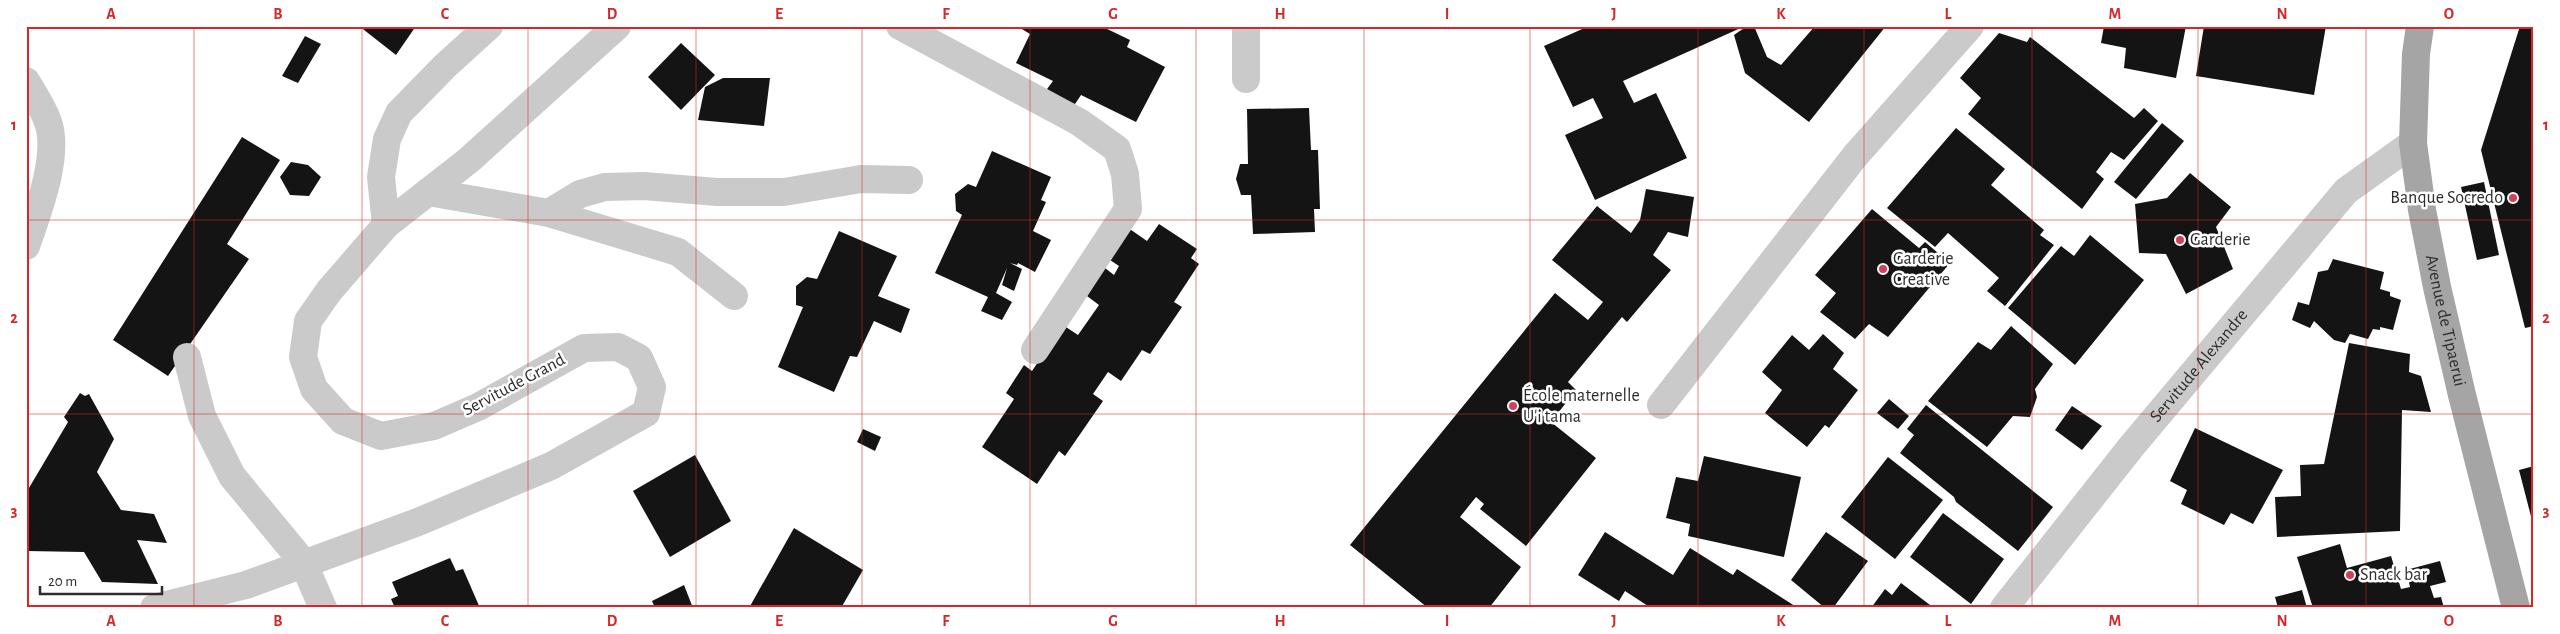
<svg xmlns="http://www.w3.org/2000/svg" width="2560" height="634" viewBox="0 0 2560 634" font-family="'Alegreya Sans',sans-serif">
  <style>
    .building { fill: #141414 }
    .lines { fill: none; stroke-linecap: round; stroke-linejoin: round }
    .minor { stroke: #cacaca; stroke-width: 28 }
    .major { stroke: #a5a5a5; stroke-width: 28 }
    .grid { fill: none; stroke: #d62828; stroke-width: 1; stroke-opacity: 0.55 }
    .poi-dot { fill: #d2415b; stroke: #fff; stroke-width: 2 }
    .labels { text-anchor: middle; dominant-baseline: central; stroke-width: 5; stroke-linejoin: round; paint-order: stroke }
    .poi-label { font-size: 18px; fill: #2d2d2d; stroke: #fff; text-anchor: start }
    .street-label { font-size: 18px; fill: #2d2d2d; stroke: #fff }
    .neatline { fill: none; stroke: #d62828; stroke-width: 2 }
    .grid-label { font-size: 16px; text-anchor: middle; font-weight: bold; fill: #d62828 }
  </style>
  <rect width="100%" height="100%" fill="#fff"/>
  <!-- building -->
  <g class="building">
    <polygon points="359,26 416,26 396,55"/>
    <polygon points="1017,26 1101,26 1130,40 1127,47 1165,67 1136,122 1081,95 1075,104 1057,101 1047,89 1053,81 1016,63 1030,34"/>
    <polygon points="1589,26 1745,26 1623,81 1634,103 1656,93 1687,158 1595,200 1565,135 1603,118 1593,98 1573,107 1544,46"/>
    <polygon points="1747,26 1754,26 1767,57 1781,65 1815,26 1886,26 1809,122 1745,73 1734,35"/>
    <polygon points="2104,26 2186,26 2176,78 2124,68 2126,48 2101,43"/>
    <polygon points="2204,26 2326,26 2314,95 2196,76"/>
    <polygon points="2520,26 2534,26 2534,326 2525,328 2481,150"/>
    <polygon points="1999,33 2027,42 2030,37 2134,118 2144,108 2158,121 2124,160 2111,152 2096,172 2104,179 2082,209 1968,114 1981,98 1960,78"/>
    <polygon points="305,36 321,44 298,83 282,76"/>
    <polygon points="681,43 715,75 681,110 648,77"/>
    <polygon points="723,78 770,78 764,126 698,120 705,87"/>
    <polygon points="1309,108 1311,150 1318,150 1320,209 1314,209 1315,232 1253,234 1251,195 1241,195 1236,179 1240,164 1248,164 1247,109"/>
    <polygon points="2162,123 2184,141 2136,199 2114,182"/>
    <polygon points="1956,128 2005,169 1991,185 2044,230 2040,235 2054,245 2005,306 1987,291 1999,278 1948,233 1935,247 1887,208"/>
    <polygon points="242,137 280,160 227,244 249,259 168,376 113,340"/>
    <polygon points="992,151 1051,177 1041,200 1046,202 1033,231 1051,240 1035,272 1018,263 1017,265 1010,263 1022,269 1014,291 1002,285 1007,268 996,293 1012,302 1002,320 981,311 988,297 935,273 962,215 956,211 955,194 968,184 976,187"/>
    <polygon points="291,162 308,165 321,177 309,196 290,195 280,177"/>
    <polygon points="2190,173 2231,207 2216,227 2233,269 2186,294 2166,254 2139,253 2135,204 2167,198"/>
    <polygon points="2484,182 2499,255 2477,260 2461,187"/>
    <polygon points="1646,189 1694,197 1688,237 1668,232 1653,255 1671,270 1627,322 1622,317 1568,382 1576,390 1551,422 1596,458 1526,546 1480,509 1484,504 1476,497 1460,517 1521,567 1489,608 1428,608 1350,545 1555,293 1588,320 1603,302 1552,260 1597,206 1631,233 1640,220"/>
    <polygon points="1872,209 1919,248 1925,242 1950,263 1888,337 1869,324 1855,339 1820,312 1836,293 1815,275"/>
    <polygon points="1159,224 1197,249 1191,258 1199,264 1174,302 1182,307 1150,354 1142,350 1121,381 1108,372 1093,394 1103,401 1065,456 1059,451 1037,484 982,447 1014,399 1006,393 1024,365 1032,371 1063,325 1078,335 1099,305 1087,296 1105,268 1114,275 1119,266 1104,256 1124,225 1147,241"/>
    <polygon points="839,231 897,256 878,296 910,309 901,333 874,321 857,357 850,356 834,392 778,367 803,307 796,305 796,286 807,277 817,279"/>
    <polygon points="2090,235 2144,280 2075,365 2008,308 2061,246 2074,256"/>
    <polygon points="2333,259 2384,272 2380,289 2390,292 2390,296 2401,300 2393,330 2380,327 2380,330 2373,329 2368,339 2350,334 2345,343 2334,340 2314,321 2310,328 2292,320 2298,302 2309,305 2318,272 2328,270"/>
    <polygon points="2011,326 2053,364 2035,389 2037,397 2030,417 2013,416 1987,447 1928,401 1978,342 1991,350"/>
    <polygon points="1823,334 1844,353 1833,369 1858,390 1829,428 1825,425 1807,447 1765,413 1782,390 1762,372 1792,335 1809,350"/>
    <polygon points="2349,343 2410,354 2409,372 2421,376 2431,412 2402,410 2400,531 2277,537 2275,497 2301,496 2300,465 2324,464"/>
    <polygon points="80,393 85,396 89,394 114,439 97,472 121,510 154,514 167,543 137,540 158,584 102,582 84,552 26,551 26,493 68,422 64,417"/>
    <polygon points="1889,399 1909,416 1898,429 1877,413"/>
    <polygon points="1926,405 2053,507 2018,551 1956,502 1954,497 1900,453 1914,435 1907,429"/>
    <polygon points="2072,406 2102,426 2082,450 2055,430"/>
    <polygon points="2195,428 2283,470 2253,524 2231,513 2224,525 2181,504 2187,490 2170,481"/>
    <polygon points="863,429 881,437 875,451 857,442"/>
    <polygon points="695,455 731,521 670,557 633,491"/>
    <polygon points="1704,456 1801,477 1784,557 1688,536 1690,524 1666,518 1676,477 1698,481"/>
    <polygon points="1888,457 1943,500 1895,559 1841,517"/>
    <polygon points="2534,466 2534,524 2533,524 2519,470"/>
    <polygon points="1943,513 2004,559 1971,604 1910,557"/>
    <polygon points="794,528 863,570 841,608 749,608"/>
    <polygon points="1605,532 1673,575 1690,548 1733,575 1737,569 1798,608 1651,608 1625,591 1619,601 1578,575"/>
    <polygon points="1826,532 1868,561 1833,608 1825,608 1791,580"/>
    <polygon points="2340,544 2347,568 2391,556 2401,589 2410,587 2406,570 2440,561 2446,582 2430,586 2434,598 2441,597 2444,608 2313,608 2297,557"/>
    <polygon points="450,558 456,571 463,569 480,608 395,608 391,599 398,596 392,582"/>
    <polygon points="1901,583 1934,608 1871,608 1885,589 1892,595"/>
    <polygon points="684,585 693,608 655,608 652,601"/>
    <polygon points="2302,590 2307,608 2278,608 2275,597"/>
  </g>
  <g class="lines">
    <!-- minor -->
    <g class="minor">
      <polyline points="900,26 1079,122 1117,149 1125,174 1128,209 1035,350"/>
      <polyline points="1246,26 1246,79"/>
      <path d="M 26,81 C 34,94 43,108 48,122 C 60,156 37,214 26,246"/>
      <polyline points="428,192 549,213 678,252 734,296"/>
      <polyline points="549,213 580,194 605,187 644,186 717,192 784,192 861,179 909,180"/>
      <polyline points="386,225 381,177 387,139 399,113 445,66 489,26"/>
      <polyline points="187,357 202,416 232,476 303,562 323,608"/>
      <polyline points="1661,405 1855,156 1970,26"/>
      <polyline points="154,608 246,585 418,522 551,466 646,413 652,387 639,358 618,347 584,348 478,407 434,426 381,436 343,421 314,389 303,357 308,321 329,291 386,225 469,160 617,26"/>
      <path id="s1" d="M 2004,608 L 2131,447 L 2346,191 L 2413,143"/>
    </g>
    <!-- major -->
    <path class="major" id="s2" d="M 2420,26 L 2416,54 L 2413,143 L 2422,210 L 2437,287 L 2462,395 L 2516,608"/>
  </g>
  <!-- grid -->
  <path class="grid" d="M 194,26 L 194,608M 362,26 L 362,608M 528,26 L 528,608M 696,26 L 696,608M 862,26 L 862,608M 1030,26 L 1030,608M 1196,26 L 1196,608M 1364,26 L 1364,608M 1530,26 L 1530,608M 1698,26 L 1698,608M 1864,26 L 1864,608M 2032,26 L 2032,608M 2198,26 L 2198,608M 2366,26 L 2366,608M 26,220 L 2534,220M 26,414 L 2534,414"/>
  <!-- markers -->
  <g class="poi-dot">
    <circle cx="2513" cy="198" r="5"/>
    <circle cx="2180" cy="240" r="5"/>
    <circle cx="1883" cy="269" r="5"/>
    <circle cx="1513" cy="406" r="5"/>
    <circle cx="2350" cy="575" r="5"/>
  </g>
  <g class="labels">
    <!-- poi labels -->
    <g class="poi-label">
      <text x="2503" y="198" text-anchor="end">Banque Socredo</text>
      <text x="2190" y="240">Garderie</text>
      <text x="1893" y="259">Garderie<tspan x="1893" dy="21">Creative</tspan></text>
      <text x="1523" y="396">École maternelle<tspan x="1523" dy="21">U'i tama</tspan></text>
      <text x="2360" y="575">Snack bar</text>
    </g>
    <!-- street labels -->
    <g class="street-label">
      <text stroke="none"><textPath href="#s2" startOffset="298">Avenue de Tipaerui</textPath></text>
      <text stroke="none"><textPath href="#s1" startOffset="311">Servitude Alexandre</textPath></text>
      <text transform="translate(514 385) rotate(-28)">Servitude Grand</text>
    </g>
  </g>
  <!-- border -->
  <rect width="2560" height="634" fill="none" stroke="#ffffff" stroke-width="55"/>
  <!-- scale -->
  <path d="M40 586v8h122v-8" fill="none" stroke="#2d2d2d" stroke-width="2.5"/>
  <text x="48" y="586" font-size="15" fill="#2d2d2d" stroke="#ffffff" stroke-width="4" paint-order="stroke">20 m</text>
  <rect x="28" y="28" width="2504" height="578" class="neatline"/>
  <g class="grid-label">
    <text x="111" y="19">A</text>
    <text x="278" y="19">B</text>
    <text x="445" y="19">C</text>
    <text x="612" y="19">D</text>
    <text x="779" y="19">E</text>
    <text x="946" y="19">F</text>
    <text x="1113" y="19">G</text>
    <text x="1280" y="19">H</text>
    <text x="1447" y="19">I</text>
    <text x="1614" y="19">J</text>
    <text x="1781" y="19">K</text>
    <text x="1948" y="19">L</text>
    <text x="2115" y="19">M</text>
    <text x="2282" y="19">N</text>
    <text x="2449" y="19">O</text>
    <text x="14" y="130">1</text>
    <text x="2546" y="130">1</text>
    <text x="14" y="323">2</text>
    <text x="2546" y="323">2</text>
    <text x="14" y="516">3</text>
    <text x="2546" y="516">3</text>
    <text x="111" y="626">A</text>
    <text x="278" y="626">B</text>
    <text x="445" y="626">C</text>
    <text x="612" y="626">D</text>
    <text x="779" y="626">E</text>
    <text x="946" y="626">F</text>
    <text x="1113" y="626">G</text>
    <text x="1280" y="626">H</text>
    <text x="1447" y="626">I</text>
    <text x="1614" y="626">J</text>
    <text x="1781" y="626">K</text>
    <text x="1948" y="626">L</text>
    <text x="2115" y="626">M</text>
    <text x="2282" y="626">N</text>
    <text x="2449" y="626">O</text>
  </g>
</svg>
